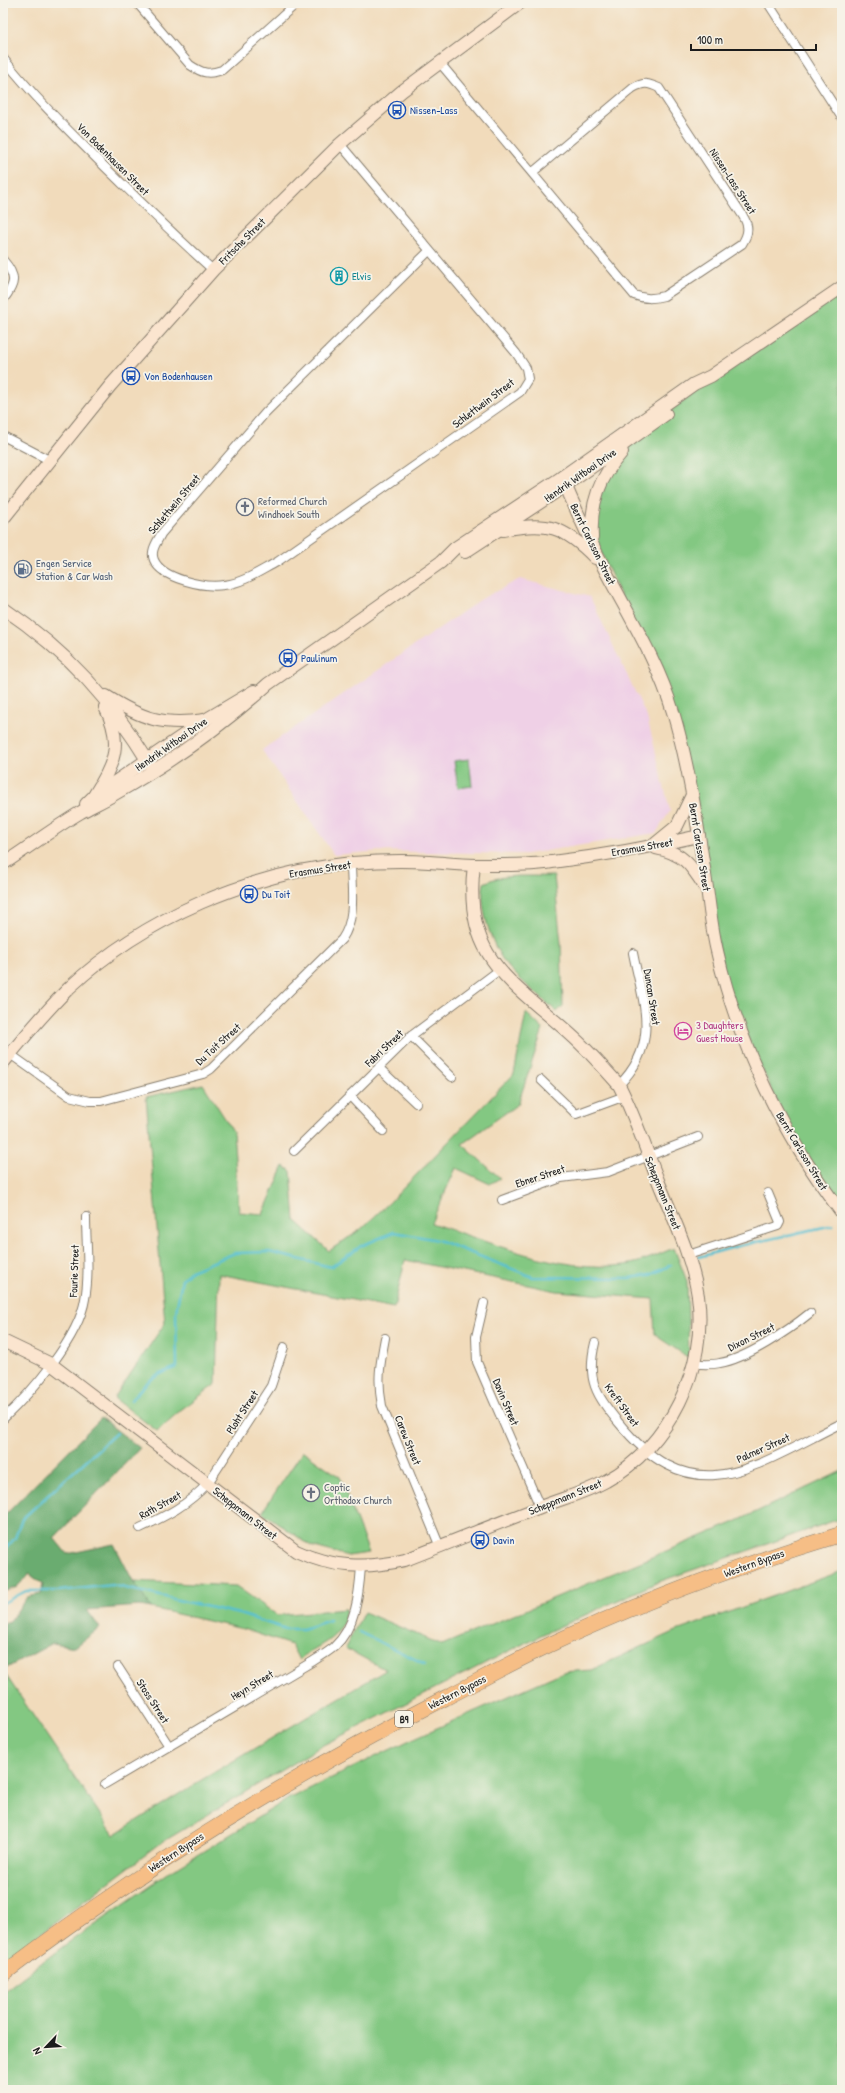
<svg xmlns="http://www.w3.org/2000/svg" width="845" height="2093" viewBox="0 0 845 2093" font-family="'Patrick Hand',sans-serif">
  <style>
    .built { fill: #efd0e6 }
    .green { fill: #83c882; stroke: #50724f }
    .forest { fill: #6aac70; stroke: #436446 }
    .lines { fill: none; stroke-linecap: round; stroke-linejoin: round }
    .stream { stroke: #55c0d1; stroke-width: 2.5 }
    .street-casing { stroke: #867c6c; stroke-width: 10 }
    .secondary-casing { stroke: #867c6c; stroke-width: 14 }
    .highway-casing { stroke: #867c6c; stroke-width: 16 }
    .street { stroke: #fff; stroke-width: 8 }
    .secondary { stroke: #fbe5cf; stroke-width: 12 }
    .highway { stroke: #f6be86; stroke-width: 15 }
    .labels { text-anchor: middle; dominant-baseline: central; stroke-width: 3.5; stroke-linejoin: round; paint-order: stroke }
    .shield { fill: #f7f3e8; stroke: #5e5c59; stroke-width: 1 }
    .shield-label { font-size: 10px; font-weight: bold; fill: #1c1c1c }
    .transit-label { font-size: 11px; fill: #164399; stroke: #f7f3e8; text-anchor: start }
    .street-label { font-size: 11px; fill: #1c1c1c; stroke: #f7f3e8 }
    .culture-label { font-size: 11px; fill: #0d838f; stroke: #f7f3e8; text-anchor: start }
    .worship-label { font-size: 11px; fill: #5b616d; stroke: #f7f3e8; text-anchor: start }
    .service-label { font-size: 11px; fill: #4e5e75; stroke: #f7f3e8; text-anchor: start }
    .hotel-label { font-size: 11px; fill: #b23c85; stroke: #f7f3e8; text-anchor: start }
  </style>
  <rect width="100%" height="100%" fill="#f7f3e8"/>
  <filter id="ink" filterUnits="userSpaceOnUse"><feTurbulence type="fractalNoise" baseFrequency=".025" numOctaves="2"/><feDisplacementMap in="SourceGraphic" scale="8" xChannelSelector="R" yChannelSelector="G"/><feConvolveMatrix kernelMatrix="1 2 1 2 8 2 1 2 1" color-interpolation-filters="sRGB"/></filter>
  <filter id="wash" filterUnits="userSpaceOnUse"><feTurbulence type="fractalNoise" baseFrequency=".012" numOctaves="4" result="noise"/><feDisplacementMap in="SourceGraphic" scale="16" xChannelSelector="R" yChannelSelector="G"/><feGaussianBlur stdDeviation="0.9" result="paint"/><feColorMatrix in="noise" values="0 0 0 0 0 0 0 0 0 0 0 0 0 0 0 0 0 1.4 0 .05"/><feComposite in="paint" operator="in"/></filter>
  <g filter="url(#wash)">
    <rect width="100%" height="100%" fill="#f1dbbb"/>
    <!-- built -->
    <polygon class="built" points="520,579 590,597 647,717 670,811 656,833 526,854 379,851 334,855 262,750 483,598"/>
    <!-- green -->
    <g class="green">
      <polygon points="842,287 842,1213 798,1147 728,995 673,712 591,530 597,491 636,436 699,389 711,376"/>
      <polygon points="469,759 472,786 458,788 454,761"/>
      <path d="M 554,876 L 561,943 L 563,1006 L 557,1012 C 542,998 524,984 510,969 C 493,951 478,907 484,883 C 501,873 535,877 554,876 Z"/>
      <path d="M 526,1013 L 543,1029 L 518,1104 L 462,1144 L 500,1178 L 490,1184 L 456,1168 L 431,1223 C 493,1243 559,1273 625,1265 C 641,1263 659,1254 674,1248 L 687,1281 L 689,1358 L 655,1335 L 653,1299 L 557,1291 L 405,1260 L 394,1308 L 219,1274 L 216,1384 L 182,1409 L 157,1431 L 114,1398 L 165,1323 L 146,1097 L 203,1084 L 233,1131 L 239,1212 L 263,1214 L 284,1166 L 291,1171 L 295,1220 L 329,1251 L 361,1229 L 389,1203 L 514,1074 Z"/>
      <polygon points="303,1451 340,1477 369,1553 348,1556 311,1546 262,1512"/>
      <polygon points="842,1471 842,1518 658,1582 541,1635 323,1745 161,1843 3,1962 3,1671 114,1835 193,1785 386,1670 345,1648 364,1612 442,1645 733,1523"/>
      <polygon points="842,1571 842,2090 3,2090 3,1992 65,1945 171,1871 288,1799 410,1740 563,1672 591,1670 674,1632"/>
      <path d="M 133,1581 L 236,1586 L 277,1615 L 346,1609 C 345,1614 344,1623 341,1627 C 332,1643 311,1648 299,1660 L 291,1645 L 243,1629 L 151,1608 Z"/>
    </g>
    <!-- forest -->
    <polygon class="forest" points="101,1418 140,1448 54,1538 67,1554 114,1544 133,1581 151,1608 140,1606 87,1610 100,1628 75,1647 53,1643 3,1670 3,1623 10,1621 27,1597 41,1594 43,1584 29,1574 17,1587 3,1592 3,1517"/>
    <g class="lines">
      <!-- stream -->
      <g class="stream">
        <polyline points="695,1258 739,1246 833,1225"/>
        <path d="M 131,1400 C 146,1381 155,1375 177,1367 L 176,1312 L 182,1279 L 191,1271 L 235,1253 L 269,1252 L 331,1267 L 361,1246 L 394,1232 L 438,1240 L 533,1277 L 629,1278 L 650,1275 L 671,1265"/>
        <polyline points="3,1552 15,1538 22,1519 116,1433"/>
        <polyline points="3,1603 26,1591 59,1591 112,1585 239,1614 286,1629 303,1629 330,1620"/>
        <polyline points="359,1632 425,1664"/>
      </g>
    </g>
  </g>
  <g filter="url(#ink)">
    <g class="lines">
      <defs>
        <g id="street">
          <path d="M 137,3 L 190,65 C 202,73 208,75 222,70 L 297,3"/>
          <polyline points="768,3 842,118"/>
          <path d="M 3,58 C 34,97 70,132 105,167 C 141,202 176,237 213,270"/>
          <path d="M 440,63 L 634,295 C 645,299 652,299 664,296 L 742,244 C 749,233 749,226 743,216 L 659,88 C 648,83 644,82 633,88 L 533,172"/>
          <path d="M 340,144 L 516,353 L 526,368 L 528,379 L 520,392 L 277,562 C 260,571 243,583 224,585 C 205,588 162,579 154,560 C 150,551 157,542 161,534 L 266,412 L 429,251"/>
          <path d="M 3,260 C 17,276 16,284 3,300"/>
          <polyline points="3,436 49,460"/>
          <polyline points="411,1036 452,1077"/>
          <path d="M 10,1054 L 69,1096 L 90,1101 L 101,1101 L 203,1074 L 211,1069 L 342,939 C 357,917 351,888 351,863"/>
          <polyline points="379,1068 416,1103"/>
          <polyline points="541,1080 576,1114 625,1096"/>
          <path d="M 619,1085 C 661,1043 643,1004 633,953"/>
          <polyline points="350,1096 383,1131"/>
          <polyline points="294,1151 411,1036 498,971"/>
          <polyline points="502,1200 561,1178 608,1172 698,1137"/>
          <polyline points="688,1255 778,1226 780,1222 768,1193"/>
          <polyline points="484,1303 476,1337 477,1362 540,1507"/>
          <path d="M 385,1338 C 380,1364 377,1380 382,1406 L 440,1547"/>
          <path d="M 595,1343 C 586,1380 596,1395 619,1423 C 695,1516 755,1465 842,1423"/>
          <path d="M 695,1364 C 703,1364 712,1365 720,1363 C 746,1359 789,1330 810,1313"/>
          <path d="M 3,1419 C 31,1393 79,1338 85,1299 C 90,1273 86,1244 86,1217"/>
          <path d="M 140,1528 C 166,1516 188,1505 208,1483 L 271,1386 L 284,1347"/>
          <polyline points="118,1667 169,1746"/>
          <path d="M 105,1784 L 310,1663 C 318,1658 327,1653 334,1647 C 356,1627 359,1594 361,1567"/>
        </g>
        <g id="secondary">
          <path d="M 562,477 C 574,506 588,536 602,564 C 627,613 657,659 673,712 C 690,769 698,829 707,888 C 710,909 712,931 717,951 C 738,1045 784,1137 842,1213"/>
          <polyline points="3,519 110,386 213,270 340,144 402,91 520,3"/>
          <path d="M 503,530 C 547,521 564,526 595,558"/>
          <path d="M 592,537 C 590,503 600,477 622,452"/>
          <polyline points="465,552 565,486 666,414"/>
          <path d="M 3,608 C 68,652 112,701 152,768"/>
          <path d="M 106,696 C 142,719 163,726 205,720"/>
          <path d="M 95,794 C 115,763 123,742 105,707"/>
          <polyline points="86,804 93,797 207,719 254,691"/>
          <polyline points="655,844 677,826 692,795"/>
          <path d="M 656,848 C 683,853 691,865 705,887"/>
          <path d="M 3,864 C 29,847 54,828 81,812 C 92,806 103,801 113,795 C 166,765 223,725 268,684 L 441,562 L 455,548 L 562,477 L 694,384 L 711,376 L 842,287"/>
          <path d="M 3,1063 C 24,1037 46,1011 69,988 C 145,917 250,873 352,863 C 378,861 404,860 429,862 C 445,863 460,865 475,865 C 500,865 527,866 552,862 C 601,856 651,847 699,836"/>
          <path d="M 3,1341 L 51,1364 L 296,1551 C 332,1568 367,1569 405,1560 C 449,1543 493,1525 538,1508 C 560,1499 585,1493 606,1481 C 669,1447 708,1367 698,1296 C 692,1257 674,1220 659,1183 C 646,1150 635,1116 619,1085 C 603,1067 588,1050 570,1034 C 510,980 462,957 474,865"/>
        </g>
        <path id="highway" d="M 3,1974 C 143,1868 288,1778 445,1698 C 480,1680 515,1661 551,1644 C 645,1600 743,1564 842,1534"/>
      </defs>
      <!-- street casing -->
      <use href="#street" class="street-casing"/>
      <!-- secondary casing -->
      <use href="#secondary" class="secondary-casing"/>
      <!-- highway casing -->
      <use href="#highway" class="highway-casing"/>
      <!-- street -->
      <use href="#street" class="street"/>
      <!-- secondary -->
      <use href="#secondary" class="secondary"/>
      <!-- highway -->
      <use href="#highway" class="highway"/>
    </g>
  </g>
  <!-- icons -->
  <defs>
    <symbol id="bus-ring" viewBox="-11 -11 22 22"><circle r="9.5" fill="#f7f3e8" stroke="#1a4fb4" stroke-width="1.5"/><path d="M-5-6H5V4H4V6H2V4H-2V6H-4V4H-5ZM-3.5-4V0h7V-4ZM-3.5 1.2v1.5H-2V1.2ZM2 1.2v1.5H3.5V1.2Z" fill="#1a4fb4"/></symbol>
    <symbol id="building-ring" viewBox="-11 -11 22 22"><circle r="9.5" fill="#f7f3e8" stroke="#0f9aa8" stroke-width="1.5"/><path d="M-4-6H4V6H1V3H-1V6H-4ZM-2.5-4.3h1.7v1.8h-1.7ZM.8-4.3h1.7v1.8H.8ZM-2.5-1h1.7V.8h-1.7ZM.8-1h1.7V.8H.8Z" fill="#0f9aa8"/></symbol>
    <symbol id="church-ring" viewBox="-11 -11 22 22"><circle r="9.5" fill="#f7f3e8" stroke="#6b7280" stroke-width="1.5"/><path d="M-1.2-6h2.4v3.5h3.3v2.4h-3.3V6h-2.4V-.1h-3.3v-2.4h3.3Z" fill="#6b7280"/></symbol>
    <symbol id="fuel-ring" viewBox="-11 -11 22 22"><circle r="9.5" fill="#f7f3e8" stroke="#5c6f8a" stroke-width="1.5"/><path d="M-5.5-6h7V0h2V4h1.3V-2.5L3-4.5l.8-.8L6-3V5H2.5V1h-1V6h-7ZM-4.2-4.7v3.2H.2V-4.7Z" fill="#5c6f8a"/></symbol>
    <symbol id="hotel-ring" viewBox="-11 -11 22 22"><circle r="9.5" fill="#f7f3e8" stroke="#d1479c" stroke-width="1.5"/><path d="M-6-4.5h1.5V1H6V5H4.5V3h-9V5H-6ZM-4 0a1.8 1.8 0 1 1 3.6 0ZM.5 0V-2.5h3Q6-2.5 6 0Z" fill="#d1479c"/></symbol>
  </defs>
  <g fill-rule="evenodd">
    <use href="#bus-ring" x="387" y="100" width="20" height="20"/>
    <use href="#building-ring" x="329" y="266" width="20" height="20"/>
    <use href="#bus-ring" x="121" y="366" width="20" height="20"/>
    <use href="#church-ring" x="235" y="497" width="20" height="20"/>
    <use href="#fuel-ring" x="13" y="559" width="20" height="20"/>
    <use href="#bus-ring" x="278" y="648" width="20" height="20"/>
    <use href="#bus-ring" x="239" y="884" width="20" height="20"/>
    <use href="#hotel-ring" x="673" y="1021" width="20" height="20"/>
    <use href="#church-ring" x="301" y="1483" width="20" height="20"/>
    <use href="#bus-ring" x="470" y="1530" width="20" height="20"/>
  </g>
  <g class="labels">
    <!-- shield labels -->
    <rect class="shield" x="395" y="1711" width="18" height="16" rx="3"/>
    <g class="shield-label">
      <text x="404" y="1719">B9</text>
    </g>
    <!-- transit labels -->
    <g class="transit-label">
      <text x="410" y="110">Nissen-Lass</text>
      <text x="144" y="376">Von Bodenhausen</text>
      <text x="301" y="658">Paulinum</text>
      <text x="262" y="894">Du Toit</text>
      <text x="493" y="1540">Davin</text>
    </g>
    <!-- street labels -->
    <g class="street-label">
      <text transform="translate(113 159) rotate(45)">Von Bodenhausen Street</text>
      <text transform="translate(733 181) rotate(57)">Nissen-Lass Street</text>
      <text transform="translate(242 241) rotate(-45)">Fritsche Street</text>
      <text transform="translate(483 403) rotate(-37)">Schlettwein Street</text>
      <text transform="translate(580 475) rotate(-35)">Hendrik Witbooi Drive</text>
      <text transform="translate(174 504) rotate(-50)">Schlettwein Street</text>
      <text transform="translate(593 544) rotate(64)">Bernt Carlsson Street</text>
      <text transform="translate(171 744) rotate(-35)">Hendrik Witbooi Drive</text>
      <text transform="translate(642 847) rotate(-10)">Erasmus Street</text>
      <text transform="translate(700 847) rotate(81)">Bernt Carlsson Street</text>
      <text transform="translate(320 869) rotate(-9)">Erasmus Street</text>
      <text transform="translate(652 997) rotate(81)">Duncan Street</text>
      <text transform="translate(218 1044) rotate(-42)">Du Toit Street</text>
      <text transform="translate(384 1048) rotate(-44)">Fabri Street</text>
      <text transform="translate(802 1151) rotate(59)">Bernt Carlsson Street</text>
      <text transform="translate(540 1176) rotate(-18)">Ebner Street</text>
      <text transform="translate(663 1193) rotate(68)">Scheppmann Street</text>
      <text transform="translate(74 1271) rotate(-88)">Fourie Street</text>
      <text transform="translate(751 1337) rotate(-26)">Dixon Street</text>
      <text transform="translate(506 1402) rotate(67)">Davin Street</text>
      <text transform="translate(622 1405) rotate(54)">Kreft Street</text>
      <text transform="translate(242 1412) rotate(-57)">Ploht Street</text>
      <text transform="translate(408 1440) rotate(68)">Carew Street</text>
      <text transform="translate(763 1448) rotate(-24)">Palmer Street</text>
      <text transform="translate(565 1497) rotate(-22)">Scheppmann Street</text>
      <text transform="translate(160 1505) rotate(-29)">Rath Street</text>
      <text transform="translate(245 1513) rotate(38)">Scheppmann Street</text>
      <text transform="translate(754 1563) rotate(-20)">Western Bypass</text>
      <text transform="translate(252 1685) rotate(-31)">Heyn Street</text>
      <text transform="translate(457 1692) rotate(-27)">Western Bypass</text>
      <text transform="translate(153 1701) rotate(57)">Stoss Street</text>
      <text transform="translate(176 1852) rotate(-33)">Western Bypass</text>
    </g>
    <!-- culture labels -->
    <g class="culture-label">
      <text x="352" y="276">Elvis</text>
    </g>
    <!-- worship labels -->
    <g class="worship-label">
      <text x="258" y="501">Reformed Church<tspan x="258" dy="13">Windhoek South</tspan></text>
      <text x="324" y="1487">Coptic<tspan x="324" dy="13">Orthodox Church</tspan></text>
    </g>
    <!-- service labels -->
    <g class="service-label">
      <text x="36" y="563">Engen Service<tspan x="36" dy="13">Station &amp; Car Wash</tspan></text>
    </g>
    <!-- hotel labels -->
    <g class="hotel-label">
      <text x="696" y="1025">3 Daughters<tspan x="696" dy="13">Guest House</tspan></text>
    </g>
  </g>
  <!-- margin -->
  <rect width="845" height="2093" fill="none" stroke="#f7f3e8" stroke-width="16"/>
  <!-- north arrow -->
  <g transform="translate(46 2047) rotate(245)" stroke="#f7f3e8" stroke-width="3" paint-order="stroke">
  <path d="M0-3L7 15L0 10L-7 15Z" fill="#1c1c1c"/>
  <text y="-6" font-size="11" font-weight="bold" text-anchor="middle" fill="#1c1c1c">N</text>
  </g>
  <!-- scale -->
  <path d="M691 44v6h125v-6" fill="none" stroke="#1c1c1c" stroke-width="2"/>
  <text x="697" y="44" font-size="12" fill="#1c1c1c" stroke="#f7f3e8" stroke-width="3" paint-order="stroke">100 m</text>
</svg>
